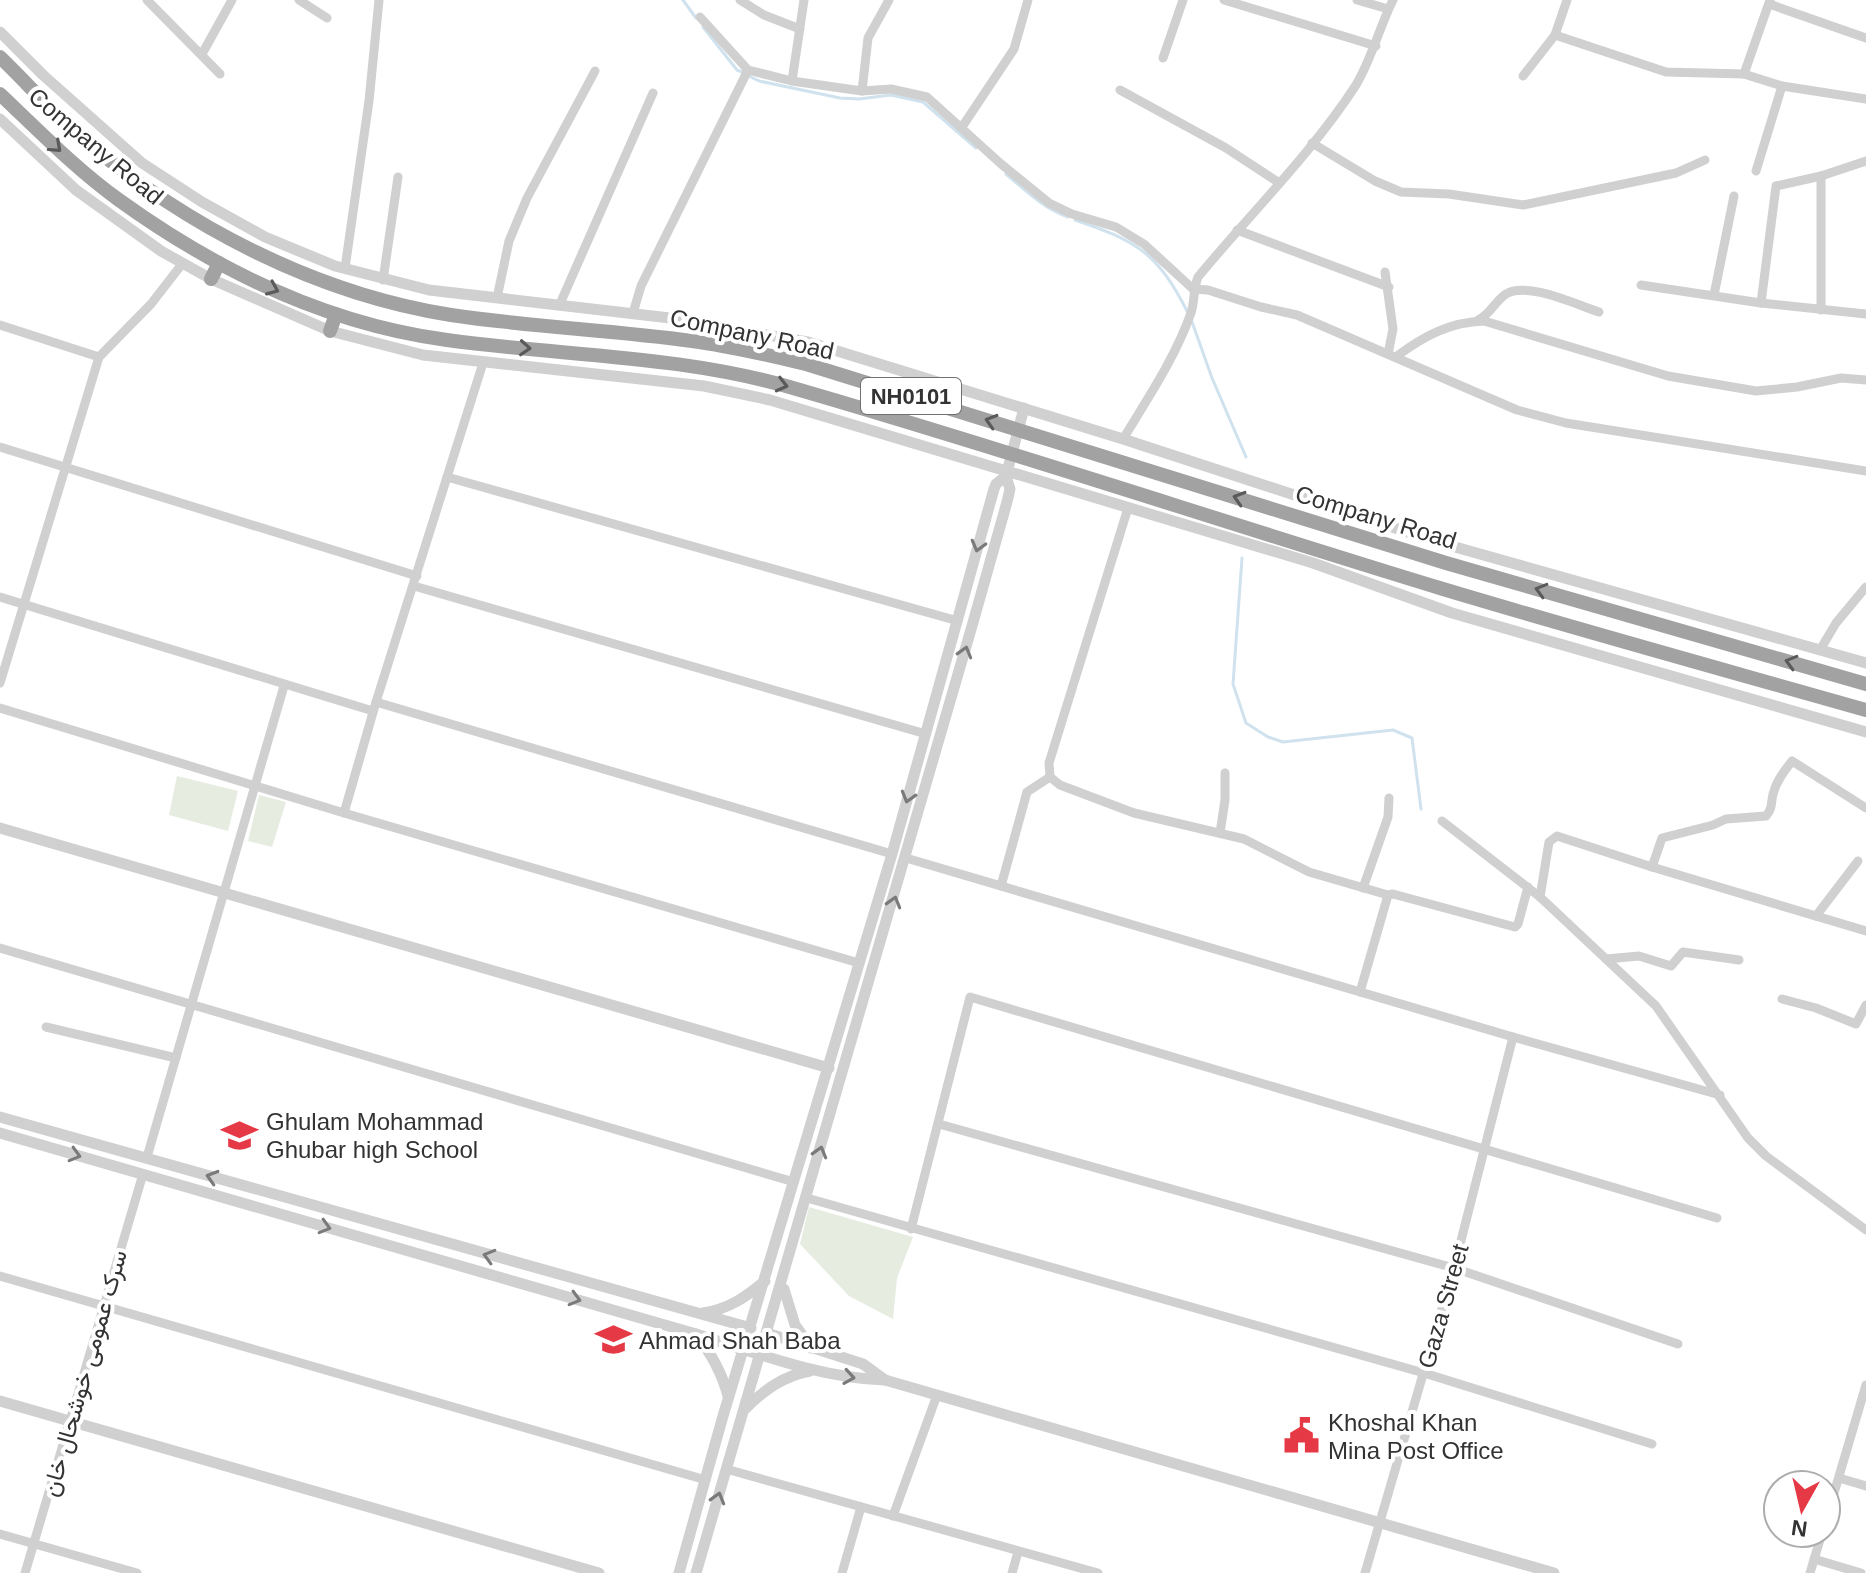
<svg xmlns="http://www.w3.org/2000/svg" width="1866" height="1573" viewBox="0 0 1866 1573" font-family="Helvetica,Vazirmatn,sans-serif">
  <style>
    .green { fill: #e6ecdf }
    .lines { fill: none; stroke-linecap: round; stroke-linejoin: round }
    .stream { stroke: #cfe2ee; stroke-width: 3 }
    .minor { stroke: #d0d0d0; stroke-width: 9 }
    .tertiary { stroke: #d0d0d0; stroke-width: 11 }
    .trunk { stroke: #a2a2a2; stroke-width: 14 }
    .oneway { stroke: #5a5a5a }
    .oneway2 { stroke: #7a7a7a }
    .labels { text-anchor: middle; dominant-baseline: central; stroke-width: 8; stroke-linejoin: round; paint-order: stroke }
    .shield { fill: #fff; stroke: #707070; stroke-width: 2 }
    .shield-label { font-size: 22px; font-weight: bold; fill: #333 }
    .street-label { font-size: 24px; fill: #333; stroke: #fff }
    .poi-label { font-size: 24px; fill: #333; stroke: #fff; text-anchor: start }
  </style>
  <rect width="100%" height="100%" fill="#fff"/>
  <!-- green -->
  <g class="green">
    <polygon points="177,776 238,791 228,831 169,815"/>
    <polygon points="259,795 286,802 272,847 248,841"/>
    <polygon points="809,1207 913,1237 897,1278 893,1319 849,1296 800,1244"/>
  </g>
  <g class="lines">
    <!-- stream -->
    <g class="stream">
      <polyline points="683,0 696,18"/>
      <polyline points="703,27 737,70 742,72"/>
      <polyline points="749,76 759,81 840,98 859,99 891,95 923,102 976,148"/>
      <path d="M 1006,174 C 1026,191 1043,208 1068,217"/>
      <path d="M 1075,220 C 1137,241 1158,253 1188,313"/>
      <polyline points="1191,319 1212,378 1246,457"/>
      <polyline points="1242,558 1233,684 1246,723 1268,737 1283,742 1393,730 1412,738 1421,809"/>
    </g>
    <!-- minor -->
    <g class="minor">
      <polyline points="147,0 220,74"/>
      <polyline points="299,0 327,18"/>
      <polyline points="740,0 764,15 800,29"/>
      <polyline points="1224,0 1376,46"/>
      <polyline points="1357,0 1388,9"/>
      <polyline points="1769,4 1866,38"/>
      <polyline points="700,17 748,70 792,81 862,91 891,89 927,97 1000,163 1049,203 1072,214 1116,227 1144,244 1193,289 1208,290 1261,307 1297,315 1517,410 1566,423 1866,471"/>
      <polyline points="1555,35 1666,72 1744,74 1782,86 1866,99"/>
      <polyline points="202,54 232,0"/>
      <polyline points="1163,58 1183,0"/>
      <polyline points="1744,74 1770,0"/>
      <polyline points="1523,76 1555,35 1567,0"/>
      <polyline points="792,81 804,0"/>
      <polyline points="1120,90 1226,148 1278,182"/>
      <polyline points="862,91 868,38 889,0"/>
      <polyline points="962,127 1014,49 1028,0"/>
      <polyline points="1312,143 1375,181 1401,192 1449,194 1523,205 1676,173 1705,160"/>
      <polyline points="1756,171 1782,86"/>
      <polyline points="1821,176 1821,310"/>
      <polyline points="1237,230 1389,287"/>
      <polyline points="345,268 369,101 379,0"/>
      <polyline points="1385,272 1393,329 1388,354"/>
      <polyline points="383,280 398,177"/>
      <polyline points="1641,285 1761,303 1866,314"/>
      <polyline points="1714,295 1734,196"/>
      <polyline points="497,298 509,241 527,198 595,71"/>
      <polyline points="1761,303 1776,186 1821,176 1866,161"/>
      <polyline points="559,306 653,93"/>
      <polyline points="633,313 641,286 748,70"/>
      <path d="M 1478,320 C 1491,314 1494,302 1506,294 C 1527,281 1577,305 1599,312"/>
      <polyline points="0,325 99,357"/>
      <path d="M 1397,356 C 1424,336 1450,322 1484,321 L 1668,376 L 1756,391 L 1797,387 L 1841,378 L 1866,380"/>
      <path d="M 1123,439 C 1148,398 1175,358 1191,313 C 1195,301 1193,289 1198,277 C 1250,214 1312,153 1356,85 C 1372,58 1379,28 1393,0"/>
      <polyline points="0,447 417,576"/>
      <polyline points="447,477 958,621"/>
      <polyline points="414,586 926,734"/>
      <polyline points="0,597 373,711"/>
      <polyline points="1820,650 1836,623 1866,587"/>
      <polyline points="0,683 99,357 151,304 182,264"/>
      <polyline points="376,702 892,854"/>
      <polyline points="0,708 344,813 859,963"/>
      <polyline points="1050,777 1060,785 1134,813 1244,839 1309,872 1388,895"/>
      <polyline points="1050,777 1049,763 1128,508"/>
      <polyline points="344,813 376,702 483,363"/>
      <polyline points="1442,821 1540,897 1656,1006 1748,1138 1766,1156 1866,1230"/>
      <polyline points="1220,833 1225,800 1225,773"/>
      <polyline points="906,858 1513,1037 1720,1095"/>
      <path d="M 1652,867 L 1662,838 L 1713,825 L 1726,819 L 1766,816 C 1774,807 1770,801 1774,791 C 1777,780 1785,770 1792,761 L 1866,808"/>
      <polyline points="1001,886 1027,792 1050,777"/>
      <polyline points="1363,888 1388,817 1389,798"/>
      <polyline points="1540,897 1549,842 1557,836 1652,867 1866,931"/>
      <polyline points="1816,916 1858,861"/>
      <polyline points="0,948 794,1182"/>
      <polyline points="1606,959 1639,956 1671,966 1683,952 1739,960"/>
      <polyline points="1360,992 1388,895 1393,894 1515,927 1518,924 1528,887"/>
      <polyline points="1782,999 1816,1008 1856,1024 1866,1005"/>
      <polyline points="46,1027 176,1058"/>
      <polyline points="939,1124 1454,1268 1678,1344"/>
      <polyline points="147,1157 284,686"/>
      <polyline points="807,1198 1424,1373 1652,1444"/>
      <polyline points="911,1229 970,997 1717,1218"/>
      <polyline points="0,1276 706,1480"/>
      <polyline points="726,1469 1098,1573"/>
      <polyline points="1839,1478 1866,1486"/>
      <polyline points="893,1516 937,1395"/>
      <polyline points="1826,1520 1866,1385"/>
      <polyline points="0,1534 137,1573"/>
      <polyline points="1814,1559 1861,1573"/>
      <polyline points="25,1573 143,1174"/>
      <polyline points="842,1573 861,1507"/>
      <polyline points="1012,1573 1018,1552"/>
      <polyline points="1365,1573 1454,1268 1513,1037"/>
      <polyline points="1810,1573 1822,1533"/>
    </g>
    <!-- tertiary -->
    <g class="tertiary">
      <polyline points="0,32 43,75 142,163 202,202 265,237 335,266 429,290 670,318 808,342 1123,439 1441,543 1866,663"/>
      <polyline points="0,119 76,190 161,251 211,279 330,331 423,355 704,386 770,400 1313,563 1452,613 1866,732"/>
      <polyline points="0,828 829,1068"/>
      <polyline points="0,1117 751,1328"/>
      <path d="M 0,1133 L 696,1334 C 757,1353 820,1378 885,1380 L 1554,1573"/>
      <polyline points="784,1289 795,1325 811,1348"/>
      <path d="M 703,1313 C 729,1309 746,1297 765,1281"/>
      <polyline points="767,1333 863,1364 885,1380"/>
      <path d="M 696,1334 C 711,1353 722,1373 728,1396"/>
      <polyline points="0,1401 599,1573"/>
      <path d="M 746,1408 C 765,1389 784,1376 810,1371"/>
      <polyline points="679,1573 723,1416 892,854 994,489 996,484 1006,476"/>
      <polyline points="696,1573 972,626 1007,502 1010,489 1006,476 1024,408"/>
    </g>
    <!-- trunk -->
    <g class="trunk">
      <path d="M 0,57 C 29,85 56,116 87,142 C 189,228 318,294 451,315 C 531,327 612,330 692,341 C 731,346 768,355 806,364 L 1446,563 L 1866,684"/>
      <path d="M 0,94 C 38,130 76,169 119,200 C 216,270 328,324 447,340 C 563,356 680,355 793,388 C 1011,451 1226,523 1443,589 C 1583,631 1725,670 1866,710"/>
      <polyline points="211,279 219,263"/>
      <polyline points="330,331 336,314"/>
    </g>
  </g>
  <!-- one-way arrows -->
  <defs><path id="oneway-chevron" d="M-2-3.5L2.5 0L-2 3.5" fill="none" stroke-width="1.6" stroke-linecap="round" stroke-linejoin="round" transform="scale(2)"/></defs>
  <g class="oneway">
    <use href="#oneway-chevron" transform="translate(56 147) rotate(42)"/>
    <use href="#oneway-chevron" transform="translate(273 289) rotate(23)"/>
    <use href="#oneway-chevron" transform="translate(525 348) rotate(4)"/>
    <use href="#oneway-chevron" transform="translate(782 385) rotate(14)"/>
    <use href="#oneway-chevron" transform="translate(991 421) rotate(-163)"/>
    <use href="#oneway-chevron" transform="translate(1239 498) rotate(-163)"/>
    <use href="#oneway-chevron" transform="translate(1541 590) rotate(-164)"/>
    <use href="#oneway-chevron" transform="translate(1791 662) rotate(-164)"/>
  </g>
  <g class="oneway2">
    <use href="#oneway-chevron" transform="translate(978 546) rotate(105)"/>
    <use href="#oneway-chevron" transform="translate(965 652) rotate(-74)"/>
    <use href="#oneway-chevron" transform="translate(908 797) rotate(106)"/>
    <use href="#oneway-chevron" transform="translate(894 902) rotate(-74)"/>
    <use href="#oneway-chevron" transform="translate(820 1152) rotate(-74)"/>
    <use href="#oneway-chevron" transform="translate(75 1155) rotate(16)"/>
    <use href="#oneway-chevron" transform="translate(212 1177) rotate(-163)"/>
    <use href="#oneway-chevron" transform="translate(325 1227) rotate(16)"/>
    <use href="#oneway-chevron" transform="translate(489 1256) rotate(-164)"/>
    <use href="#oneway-chevron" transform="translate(575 1299) rotate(16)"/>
    <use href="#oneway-chevron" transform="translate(849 1377) rotate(9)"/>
    <use href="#oneway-chevron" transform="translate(718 1498) rotate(-74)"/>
  </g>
  <!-- icons -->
  <defs>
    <symbol id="school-bare" viewBox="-9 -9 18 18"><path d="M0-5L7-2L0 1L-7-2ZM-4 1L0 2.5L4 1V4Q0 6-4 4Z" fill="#e63946" stroke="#fff" stroke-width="2.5" paint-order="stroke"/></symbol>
    <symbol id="civic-bare" viewBox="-9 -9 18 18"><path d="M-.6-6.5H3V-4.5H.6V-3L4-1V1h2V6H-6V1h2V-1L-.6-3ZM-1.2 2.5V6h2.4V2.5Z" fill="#e63946" stroke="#fff" stroke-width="2.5" paint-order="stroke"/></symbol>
  </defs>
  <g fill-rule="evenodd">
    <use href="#school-bare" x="214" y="1110" width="51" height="51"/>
    <use href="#school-bare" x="588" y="1314" width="51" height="51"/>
    <use href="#civic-bare" x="1276" y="1410" width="51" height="51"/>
  </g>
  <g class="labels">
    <!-- shield labels -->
    <rect class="shield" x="861" y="378" width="100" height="36" rx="6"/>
    <g class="shield-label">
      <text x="911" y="396">NH0101</text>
    </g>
    <!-- street labels -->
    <g class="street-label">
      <text transform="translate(96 146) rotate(40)">Company Road</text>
      <text transform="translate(752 334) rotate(12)">Company Road</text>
      <text transform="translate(1376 517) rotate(17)">Company Road</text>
      <text transform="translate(1443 1306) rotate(-74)">Gaza Street</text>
      <text transform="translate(84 1373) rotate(-74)">سرک عمومی خوشحال خان</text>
    </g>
    <!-- poi labels -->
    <g class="poi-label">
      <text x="266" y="1121">Ghulam Mohammad<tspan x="266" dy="28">Ghubar high School</tspan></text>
      <text x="639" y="1340">Ahmad Shah Baba</text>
      <text x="1328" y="1422">Khoshal Khan<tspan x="1328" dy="28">Mina Post Office</tspan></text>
    </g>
  </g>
  <!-- north arrow -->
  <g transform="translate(1802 1509) rotate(188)"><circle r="38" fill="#ffffff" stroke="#adadad" stroke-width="2"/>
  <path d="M0-6L14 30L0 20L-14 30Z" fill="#e63946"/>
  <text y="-12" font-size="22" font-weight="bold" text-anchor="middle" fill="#333333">N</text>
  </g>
</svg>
